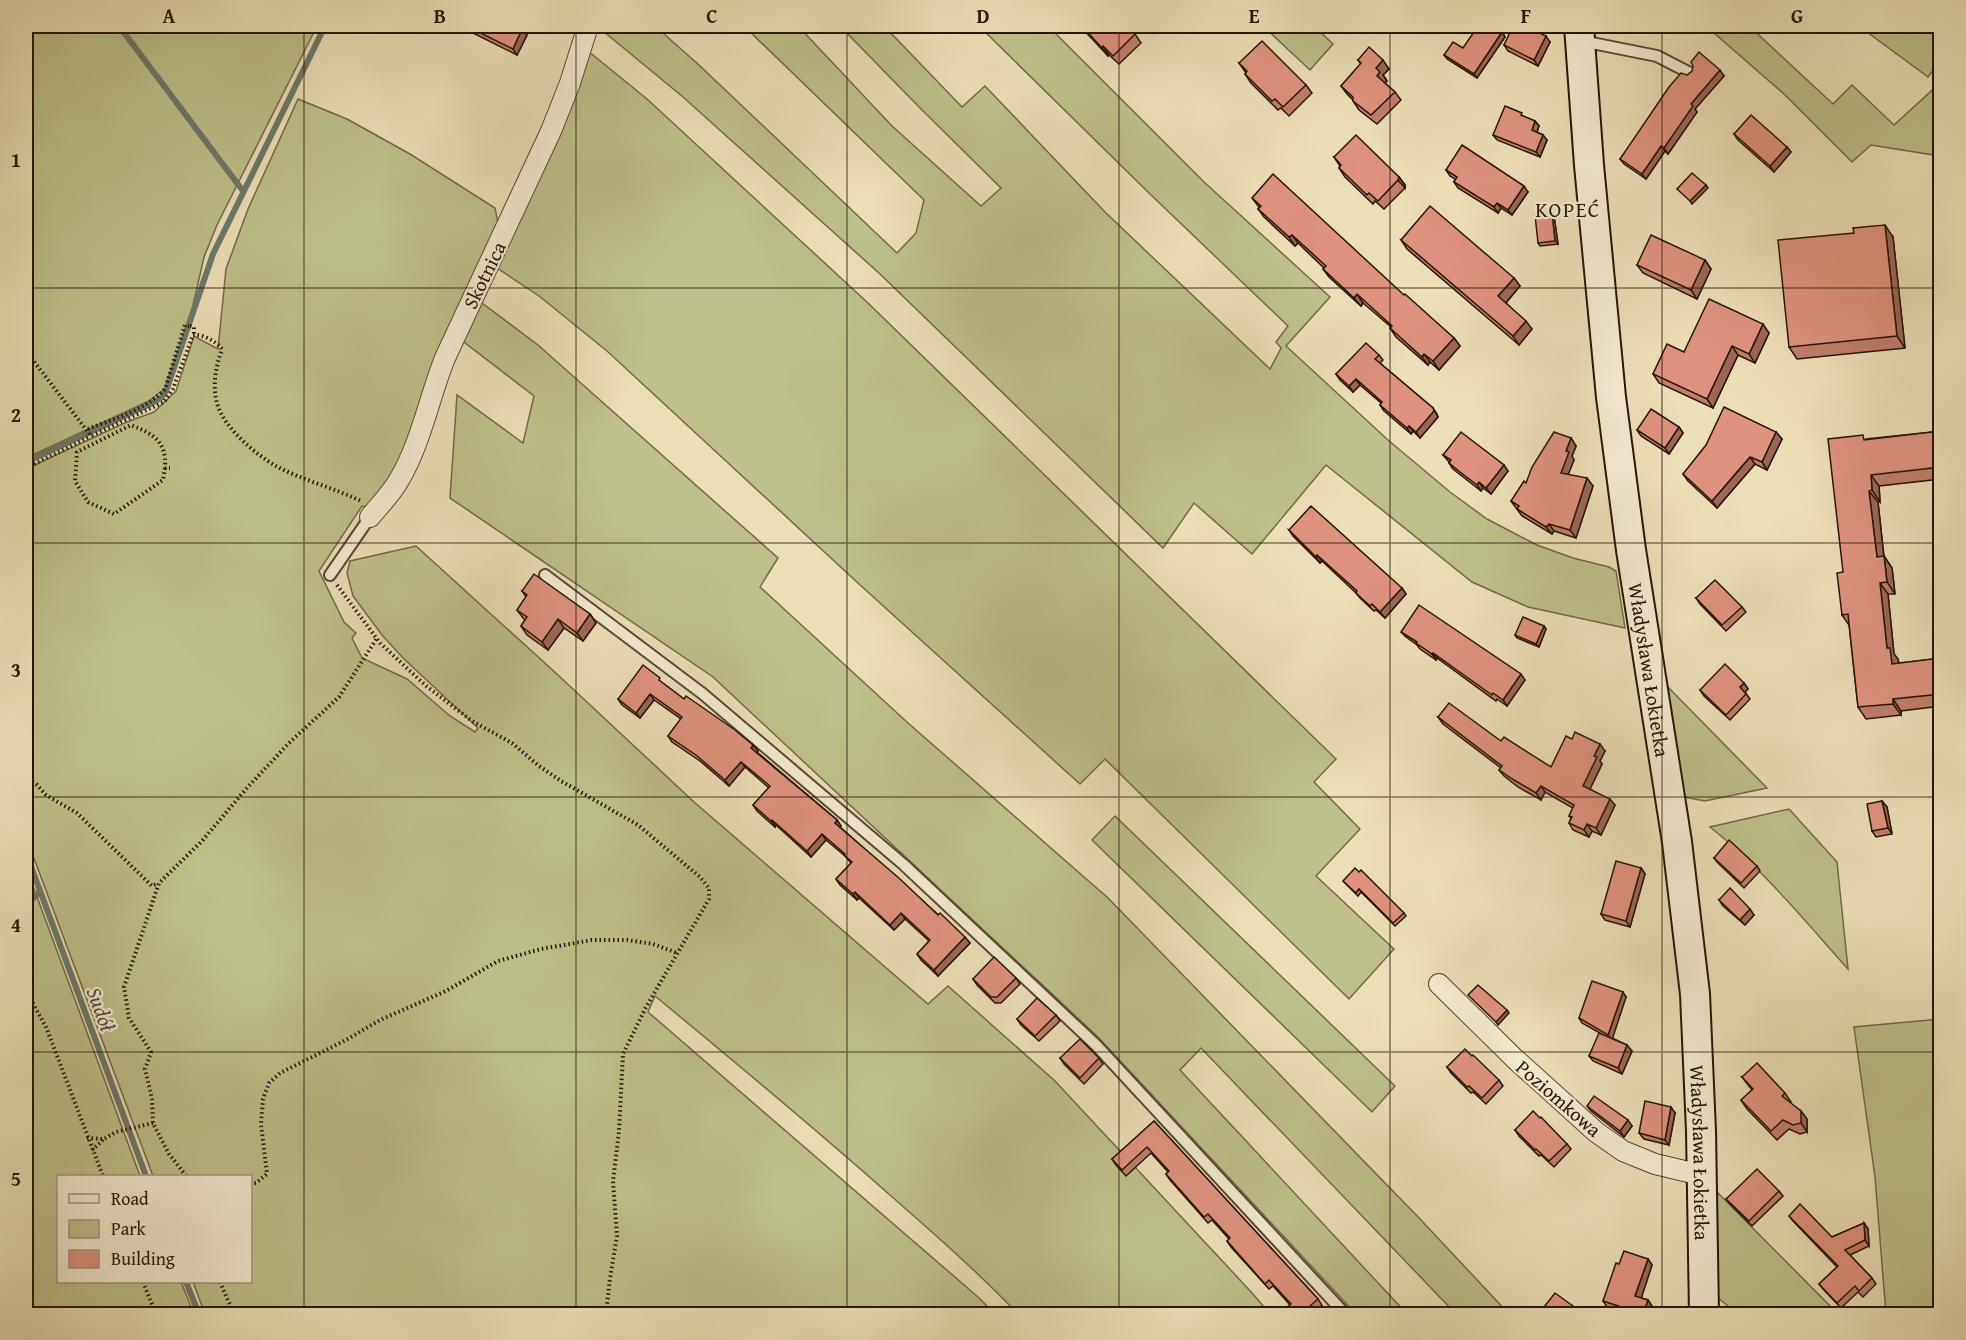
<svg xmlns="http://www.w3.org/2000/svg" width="1966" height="1340" viewBox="0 0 1966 1340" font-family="'Gentium Book Plus',serif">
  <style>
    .green { fill: #bdc08a; stroke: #726a48; stroke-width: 1.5 }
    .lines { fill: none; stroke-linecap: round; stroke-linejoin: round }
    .stream { stroke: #6b7969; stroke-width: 6 }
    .lane-casing { stroke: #584732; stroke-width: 14 }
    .street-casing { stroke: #584732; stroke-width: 22 }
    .secondary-casing { stroke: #271506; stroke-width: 32 }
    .path { stroke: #271506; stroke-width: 4; stroke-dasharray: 1.5 3; stroke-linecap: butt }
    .lane { stroke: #f3ead0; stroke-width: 10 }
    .street { stroke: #f3ead0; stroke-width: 20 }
    .secondary { stroke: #f3ead0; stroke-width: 28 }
    .wall { fill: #c07e6c; stroke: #271506; stroke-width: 1.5 }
    .shaded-wall { fill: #9c6658; stroke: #271506; stroke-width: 1.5 }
    .building { fill: #df927e; stroke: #271506; stroke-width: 1.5 }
    .grid { fill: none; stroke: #271506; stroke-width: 1.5; stroke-opacity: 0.55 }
    .labels { text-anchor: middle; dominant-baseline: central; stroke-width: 4.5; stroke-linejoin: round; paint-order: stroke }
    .street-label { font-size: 20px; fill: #271506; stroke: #f3ead0 }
    .neighbourhood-label { font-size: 21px; letter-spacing: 1.5px; fill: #271506; stroke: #f3ead0 }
    .water-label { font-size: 21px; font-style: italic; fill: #4f4f40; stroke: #f3ead0 }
    .neatline { fill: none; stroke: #271506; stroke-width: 2 }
    .grid-label { font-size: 20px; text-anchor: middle; font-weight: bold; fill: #271506 }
  </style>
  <rect width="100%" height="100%" fill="#ecdeb6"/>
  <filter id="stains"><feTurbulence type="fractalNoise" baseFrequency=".00333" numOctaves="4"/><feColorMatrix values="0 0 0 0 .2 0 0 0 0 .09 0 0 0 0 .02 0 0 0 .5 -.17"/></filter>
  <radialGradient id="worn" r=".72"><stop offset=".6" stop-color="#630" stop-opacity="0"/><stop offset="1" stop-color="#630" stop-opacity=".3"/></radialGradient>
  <!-- green -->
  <g class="green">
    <polygon points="26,26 317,26 217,225 204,257 192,310 167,385 163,390 149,401 26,458"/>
    <polygon points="597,26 655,26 699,65 897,253 916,233 924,200 744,26 798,26 892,126 981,206 1001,188 919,107 840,26 884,26 962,107 985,86 1105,212 1270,369 1281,348 1276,342 1288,326 1150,194 979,26 1048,26 1204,182 1330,297 1286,346 1388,440 1450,492 1487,519 1537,545 1573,558 1609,567 1616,571 1625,628 1528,607 1472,582 1326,465 1252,554 1194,503 1163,548 880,274 683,97"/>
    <polygon points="1263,26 1314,26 1333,44 1310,70"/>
    <polygon points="1706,26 1749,26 1833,104 1852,85 1894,125 1940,83 1940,156 1871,145 1852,162 1784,94"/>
    <polygon points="1859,26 1940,26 1940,61 1928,77"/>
    <polygon points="588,51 647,99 868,303 1336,759 1314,782 1360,829 1316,876 1394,949 1349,999 1105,759 1080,784 859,584 607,351 539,296 494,266"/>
    <path d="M 298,99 L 347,119 L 410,154 L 495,208 L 499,228 L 398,469 L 367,507 L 362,506 L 319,571 L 344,622 L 356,633 L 352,638 L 362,658 L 407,679 L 450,716 L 475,732 L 478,728 L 403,658 L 382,635 L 353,596 L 347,573 L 350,561 L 416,546 L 558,675 L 694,802 L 928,1004 L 948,986 L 1055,1081 L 1253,1294 L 1270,1314 L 1018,1314 C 973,1267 923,1224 874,1181 C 802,1118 729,1057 655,996 L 648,1012 L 978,1297 L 995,1314 L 205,1314 L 193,1282 L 250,1282 L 250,1176 L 153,1176 L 26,837 L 26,469 L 127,422 L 154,412 L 176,391 L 194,336 L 218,349 L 226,269 L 248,209 Z"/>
    <polygon points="478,300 538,345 778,558 760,587 908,723 1108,898 1420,1219 1509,1314 1456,1314 1201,1048 1180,1070 1407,1314 1356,1314 1098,1037 713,677 450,498 457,395 523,443 534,396 460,339"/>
    <polygon points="1665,684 1767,788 1705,801 1684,797"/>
    <path d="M 1789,809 L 1837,862 L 1848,969 C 1804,920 1762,868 1710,827 Z"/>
    <polygon points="1115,816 1395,1086 1372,1112 1092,840"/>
    <polygon points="26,867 140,1176 58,1176 58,1282 181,1282 194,1314 26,1314"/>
    <polygon points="1940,1019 1940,1314 1886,1314 1875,1177 1854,1027"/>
    <polygon points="1718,1193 1838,1314 1738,1314 1718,1298 1716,1200"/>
  </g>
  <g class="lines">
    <!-- stream -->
    <g class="stream">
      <polyline points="119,26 243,191"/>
      <polyline points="26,462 152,403 161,398 166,391 213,254 325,26"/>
      <polyline points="26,853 146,1176"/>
      <polyline points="26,904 40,892"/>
      <polyline points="186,1282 199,1314"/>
    </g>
    <defs>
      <g id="lane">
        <polyline points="1582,41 1657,56 1690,73"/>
        <polyline points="330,575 370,517"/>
        <polyline points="545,575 703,694 903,864 1096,1045 1345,1314"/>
      </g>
      <g id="street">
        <path d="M 370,517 C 380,505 391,494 399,480 C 421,443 429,398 445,358 L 551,131 L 570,83 L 588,26"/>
        <polyline points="1439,984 1514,1058 1596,1132 1623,1151 1655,1164 1701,1175"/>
      </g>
      <g id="secondary">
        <path id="s1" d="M 1579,26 L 1589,165 L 1611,397 L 1631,550 L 1677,842 L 1695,994 L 1701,1131 L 1704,1314"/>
      </g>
    </defs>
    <!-- lane casing -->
    <use href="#lane" class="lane-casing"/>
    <!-- street casing -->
    <use href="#street" class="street-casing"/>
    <!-- secondary casing -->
    <use href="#secondary" class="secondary-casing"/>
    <!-- path -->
    <g class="path">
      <polyline points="190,326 194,327 194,334"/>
      <path d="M 26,351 L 91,436 L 164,402 L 173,389 L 193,335 C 202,334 216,341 222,349 C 216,367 212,384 217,403 C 223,427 255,454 276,466 C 302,480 334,488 361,501"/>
      <path d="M 88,429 C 113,419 146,410 165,389 L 185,325 L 189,326"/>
      <polyline points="26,468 91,436"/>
      <path d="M 165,468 L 163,480 L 114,514 L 88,502 L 75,481 L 77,452 L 131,425 C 153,434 167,441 165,468 L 170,468"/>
      <polyline points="337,585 380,643 425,685 472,721 512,743 539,766 561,781 638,825 700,877 709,888 709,899 645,1009 623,1054 619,1131 613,1181 617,1236 610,1278 606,1314"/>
      <polyline points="26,770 31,781 37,785 46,795 77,813 152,886 158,883"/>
      <polyline points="26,991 46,1027 103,1176"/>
      <polyline points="87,1138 104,1139 116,1132 153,1123"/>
      <polyline points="92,1150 104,1139"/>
      <polyline points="186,1176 169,1154 153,1123 152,1099 145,1069 151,1052 129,1018 124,987 159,883 202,841 246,789 289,743 339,697 377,638"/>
      <polyline points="250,1184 256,1183 267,1174 261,1124 263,1099 269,1083 280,1073 346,1040 380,1020 446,991 498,961 541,949 592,940 627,940 653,944 677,953"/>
      <polyline points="143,1282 156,1314"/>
      <polyline points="220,1282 234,1314"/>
    </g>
    <!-- lane -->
    <use href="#lane" class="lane"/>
    <!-- street -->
    <use href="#street" class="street"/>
    <!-- secondary -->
    <use href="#secondary" class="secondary"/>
  </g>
  <!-- wall -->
  <g class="wall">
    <polygon points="459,26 515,26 522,29 527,35 517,55"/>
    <polygon points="1080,26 1126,26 1135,34 1141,43 1119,64 1109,55 1108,56"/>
    <polygon points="1502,32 1505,37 1477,78 1447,59 1444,55 1463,48"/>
    <polygon points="1550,42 1538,66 1508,51 1504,45"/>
    <polygon points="1358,60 1389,69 1383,75 1387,81 1385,83 1395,92 1401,100 1377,124 1359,110 1353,101 1353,100 1347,94 1341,86 1361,64"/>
    <polygon points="1239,63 1306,85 1312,93 1289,116 1281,108 1278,110 1251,83 1245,74 1246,73"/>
    <polygon points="1687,75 1724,76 1695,109 1697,112 1668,154 1665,151 1646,179 1624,164 1620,159"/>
    <polygon points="1525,117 1535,121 1539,126 1537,132 1543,135 1547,140 1540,157 1497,140 1493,135"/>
    <polygon points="1734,134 1787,147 1791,152 1774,172 1738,140"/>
    <polygon points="1334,157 1399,177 1405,185 1405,188 1384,209 1375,201 1373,204 1345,177 1339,168 1340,166"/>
    <polygon points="1446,170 1528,192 1512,215 1501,208 1498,213 1458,188 1454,182 1455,179 1450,176"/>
    <polygon points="1252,198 1404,295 1454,338 1460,346 1439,370 1430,362 1428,365 1396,337 1390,328 1391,327 1363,303 1361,306 1329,277 1323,269 1324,268 1298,243 1295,246 1264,217 1258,209 1259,207"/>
    <polygon points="1552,213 1554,216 1558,244 1540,246 1538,243"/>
    <polygon points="1893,237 1905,348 1797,359 1789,347"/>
    <polygon points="1401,240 1514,278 1520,286 1506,303 1532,329 1519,345 1407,249"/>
    <polygon points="1705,260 1711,269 1697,299 1643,273 1637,265"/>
    <polygon points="1769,333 1755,363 1738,355 1713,408 1659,383 1653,374 1684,352"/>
    <polygon points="1379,355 1383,360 1380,363 1433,408 1437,414 1438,417 1420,438 1413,431 1411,434 1384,411 1380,405 1381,403 1360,385 1353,392 1340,380 1336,374"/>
    <polygon points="1679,427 1683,433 1669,454 1641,436 1637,430"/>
    <polygon points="1941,431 1941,479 1879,486 1880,502 1878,502 1884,556 1892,568 1895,594 1888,594 1894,654 1898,659 1899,663 1941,658 1941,706 1901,711 1901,715 1866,719 1858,707 1849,625 1842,615 1843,572 1866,439"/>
    <polygon points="1776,432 1782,439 1767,470 1755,464 1717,508 1688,481 1683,474"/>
    <polygon points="1571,438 1576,446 1572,456 1574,460 1568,474 1593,486 1576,538 1554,531 1552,534 1522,516 1511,501"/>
    <polygon points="1443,455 1508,471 1491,494 1483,488 1481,491 1453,469 1449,463 1449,462"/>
    <polygon points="1289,530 1402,588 1406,594 1385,618 1376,610 1374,611 1360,598 1356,593 1322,561 1320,563 1293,536"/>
    <polygon points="522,591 590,614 596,623 583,641 564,628 548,650 527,635 521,626 525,620 523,618 517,610 526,597"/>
    <polygon points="1696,598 1742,607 1746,612 1726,631 1700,604"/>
    <polygon points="1544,626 1546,629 1539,647 1517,638 1515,635"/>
    <polygon points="1401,632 1525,680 1507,706 1497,699 1496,701 1437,658 1436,660 1420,649 1417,645 1406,637"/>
    <polygon points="1744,683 1748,689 1745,692 1750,699 1730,720 1704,696 1700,690"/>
    <polygon points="664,684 684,699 753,745 758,751 757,752 837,820 841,826 840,827 970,943 938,976 921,960 917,954 929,941 905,919 894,930 859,898 857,900 840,885 836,879 851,863 845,856 826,840 811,857 776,825 775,827 757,811 753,805 769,788 745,767 729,786 700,761 672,742 668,736 681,719 654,700 640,718 622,705 618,699"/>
    <polygon points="1438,717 1501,741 1551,767 1605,751 1600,761 1602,764 1590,789 1615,805 1601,835 1592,831 1589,837 1573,830 1569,823 1571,818 1569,816 1573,808 1545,792 1541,800 1518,787 1504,776 1499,770 1501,768 1443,724"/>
    <polygon points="1882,801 1887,807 1892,834 1876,837 1872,831"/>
    <polygon points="1714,858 1757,866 1760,871 1744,888 1717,862"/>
    <polygon points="1641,868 1645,874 1630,927 1605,920 1601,914"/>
    <polygon points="1343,881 1404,913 1406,916 1395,926 1361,892 1358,896"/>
    <polygon points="1719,900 1754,915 1745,925 1723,906"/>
    <polygon points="1016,978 1020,984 1001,1003 995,1003 977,985 973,979"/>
    <polygon points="1626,997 1612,1038 1627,1045 1632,1051 1622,1074 1593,1061 1589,1056 1600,1033 1582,1023 1579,1018"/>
    <polygon points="1056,1015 1060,1021 1039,1041 1021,1025 1017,1019"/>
    <polygon points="1060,1058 1099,1058 1103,1064 1084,1084 1064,1064"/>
    <polygon points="1447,1067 1499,1080 1503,1086 1486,1104 1473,1092 1471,1093 1451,1073"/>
    <polygon points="1742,1077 1785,1093 1791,1102 1790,1103 1801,1111 1807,1119 1807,1132 1800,1134 1789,1129 1777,1140 1747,1109 1741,1100 1752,1090"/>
    <polygon points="1587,1106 1632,1126 1624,1137 1591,1111"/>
    <polygon points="1675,1113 1669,1145 1644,1139 1639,1133"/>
    <polygon points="1154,1121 1318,1299 1322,1305 1315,1311 1318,1314 1292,1314 1287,1307 1290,1305 1273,1286 1269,1289 1231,1247 1227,1241 1229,1239 1212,1220 1208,1223 1170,1180 1166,1174 1168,1172 1151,1153 1126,1176 1116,1165 1112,1159"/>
    <polygon points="1515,1130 1567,1144 1571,1149 1554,1167 1541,1155 1539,1156 1519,1136"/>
    <polygon points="1779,1191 1783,1196 1752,1226 1730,1204 1726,1199"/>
    <polygon points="1789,1216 1832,1237 1864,1223 1868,1229 1869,1246 1850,1255 1872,1278 1876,1284 1863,1297 1858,1292 1841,1308 1823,1289 1819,1284 1837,1267 1793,1221"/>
    <polygon points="1648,1259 1652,1265 1641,1298 1648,1300 1652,1306 1649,1314 1629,1314 1607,1307 1603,1301 1619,1264"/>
  </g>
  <!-- shaded-wall -->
  <g class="shaded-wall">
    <polygon points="522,29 527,35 517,55 513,49"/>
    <polygon points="1502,32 1505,37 1477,78 1474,74"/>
    <polygon points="1546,36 1550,42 1538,66 1534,60"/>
    <polygon points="1103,46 1109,55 1108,56 1102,48"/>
    <polygon points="1383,60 1389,69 1383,75 1387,81 1383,84 1377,76 1376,68"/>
    <polygon points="1720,70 1724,76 1695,109 1697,112 1668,154 1664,148 1691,104"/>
    <polygon points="1535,121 1539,126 1536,135 1532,130"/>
    <polygon points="1543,135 1547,140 1540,157 1536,152"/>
    <polygon points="1661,146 1665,151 1646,179 1642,174"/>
    <polygon points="1787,147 1791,152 1774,172 1770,166"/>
    <polygon points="1399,177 1405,185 1405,188 1398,180"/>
    <polygon points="1706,185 1708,188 1692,204 1690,201"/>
    <polygon points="1524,186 1528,192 1512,215 1508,210"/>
    <polygon points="1497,203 1501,208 1498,213 1494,207"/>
    <polygon points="1552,213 1554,216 1558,244 1555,241"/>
    <polygon points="1885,225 1893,237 1905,348 1897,336"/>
    <polygon points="1292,235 1298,243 1295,246 1289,237"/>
    <polygon points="1705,260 1711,269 1697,299 1691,290"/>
    <polygon points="1514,278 1520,286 1504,305 1498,296"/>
    <polygon points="1357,294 1363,303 1361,306 1354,298"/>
    <polygon points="1526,321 1532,329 1519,345 1513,336"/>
    <polygon points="1763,324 1769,333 1755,363 1749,354"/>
    <polygon points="1454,338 1460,346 1439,370 1433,361"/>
    <polygon points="1732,346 1738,355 1713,408 1707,399"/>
    <polygon points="1424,354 1430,362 1428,365 1422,357"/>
    <polygon points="1356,379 1360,385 1353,392 1349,386"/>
    <polygon points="1433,408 1438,417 1420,438 1416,432"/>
    <polygon points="1409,426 1413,431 1411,434 1407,428"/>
    <polygon points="1679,427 1683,433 1669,454 1665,448"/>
    <polygon points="1776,432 1782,439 1767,470 1762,462"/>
    <polygon points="1571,438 1576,446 1572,456 1574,460 1566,480 1561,473 1566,451"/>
    <polygon points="1750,457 1755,464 1717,508 1712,501"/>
    <polygon points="1504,465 1508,471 1491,494 1486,488"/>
    <polygon points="1871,475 1879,486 1880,502 1872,490"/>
    <polygon points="1587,478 1593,486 1576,538 1570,530"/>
    <polygon points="1479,482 1483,488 1481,491 1477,485"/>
    <polygon points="1869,491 1878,502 1885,568 1877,557"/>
    <polygon points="1549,524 1554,531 1552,534 1546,527"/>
    <polygon points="1317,555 1322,561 1320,563 1316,557"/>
    <polygon points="1884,556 1892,568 1895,594 1887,582"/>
    <polygon points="1880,583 1888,594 1894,654 1898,659 1900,675 1892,664 1887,648"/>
    <polygon points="1402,588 1406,594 1385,618 1380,612"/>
    <polygon points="590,614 596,623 583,641 577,633"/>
    <polygon points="558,619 564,628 548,650 542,642"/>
    <polygon points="1544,626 1546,629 1539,647 1536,644"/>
    <polygon points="1433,653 1437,658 1436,660 1432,654"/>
    <polygon points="1521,674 1525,680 1507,706 1503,700"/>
    <polygon points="1744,683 1748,689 1744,693 1740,687"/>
    <polygon points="650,694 654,700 640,718 636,713"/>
    <polygon points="1893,699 1901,711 1901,715 1893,704"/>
    <polygon points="1600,744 1605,751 1600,761 1602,764 1588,793 1583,786 1594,756"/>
    <polygon points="753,745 758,751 755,754 751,748"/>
    <polygon points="741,762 745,767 729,786 725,780"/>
    <polygon points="1541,786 1545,792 1541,800 1536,793"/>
    <polygon points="1610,799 1615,805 1601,835 1596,828"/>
    <polygon points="1882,801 1887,807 1892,834 1888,828"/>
    <polygon points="772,820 776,825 775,827 771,821"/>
    <polygon points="837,820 841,826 839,829 835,823"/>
    <polygon points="1587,824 1592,831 1589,837 1584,830"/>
    <polygon points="822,834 826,840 811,857 807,851"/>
    <polygon points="1641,868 1645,874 1630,927 1626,921"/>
    <polygon points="855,892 859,898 857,900 853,894"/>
    <polygon points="1750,909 1754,915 1745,925 1740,920"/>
    <polygon points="901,913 905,919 894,930 890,925"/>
    <polygon points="965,937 970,943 938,976 934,970"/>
    <polygon points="1623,992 1626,997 1612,1040 1608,1035"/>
    <polygon points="1507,1010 1509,1013 1498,1025 1496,1022"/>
    <polygon points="1627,1045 1632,1051 1622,1074 1618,1068"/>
    <polygon points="1671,1107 1675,1113 1669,1145 1665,1140"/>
    <polygon points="1801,1111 1807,1119 1807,1132 1801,1123"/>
    <polygon points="1628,1120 1632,1126 1624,1137 1620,1131"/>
    <polygon points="1864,1223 1868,1229 1869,1246 1865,1240"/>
    <polygon points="1648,1259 1652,1265 1640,1302 1635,1296"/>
    <polygon points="1648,1300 1652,1306 1649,1314 1643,1314"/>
  </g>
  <!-- building -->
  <g class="building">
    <polygon points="466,26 515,26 522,29 513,49"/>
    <polygon points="1082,26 1126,26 1135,34 1113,56 1103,46 1102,48"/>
    <polygon points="1478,26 1491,26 1502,32 1474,74 1444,55 1453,42 1463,48"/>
    <polygon points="1513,26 1524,26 1546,36 1534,60 1504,45"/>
    <polygon points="1262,41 1306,85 1283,107 1275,99 1272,101 1245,74 1247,71 1239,63"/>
    <polygon points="1369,47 1383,60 1376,68 1380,72 1377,76 1395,92 1371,115 1353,101 1353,97 1341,86 1361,63 1358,60"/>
    <polygon points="1699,52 1720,70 1691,104 1693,106 1664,148 1661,146 1642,174 1620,159 1669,87 1681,73 1687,75 1692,71 1693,66 1691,62"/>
    <polygon points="1505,106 1522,113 1521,115 1535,121 1532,130 1543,135 1536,152 1493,135"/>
    <polygon points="1751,115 1787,147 1770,166 1734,134"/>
    <polygon points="1356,135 1399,177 1398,180 1378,201 1369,193 1367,195 1339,168 1341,165 1334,157"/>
    <polygon points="1462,145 1524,186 1508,210 1497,203 1494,207 1454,182 1457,177 1446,170"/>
    <polygon points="1692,173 1706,185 1690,201 1677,189"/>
    <polygon points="1273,174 1404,295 1405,294 1454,338 1433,361 1424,354 1422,357 1390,328 1392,326 1357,294 1354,298 1323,269 1326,266 1292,235 1289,237 1258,209 1261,206 1252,198"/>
    <polygon points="1430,206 1514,278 1498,296 1526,321 1513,336 1401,240"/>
    <polygon points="1552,213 1555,241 1538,243 1535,215"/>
    <polygon points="1885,225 1897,336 1789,347 1778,240 1854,233 1853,228"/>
    <polygon points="1651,235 1705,260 1691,290 1637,265"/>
    <polygon points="1709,299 1763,324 1749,354 1732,346 1707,399 1653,374 1667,344 1684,352"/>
    <polygon points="1366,343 1379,355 1375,359 1433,408 1434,411 1416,432 1409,426 1407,428 1380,405 1382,402 1356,379 1349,386 1336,374"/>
    <polygon points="1724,407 1776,432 1762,462 1750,457 1712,501 1683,474 1706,445"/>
    <polygon points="1651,409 1679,427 1665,448 1637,430"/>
    <polygon points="1941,431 1941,467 1871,475 1872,490 1869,491 1877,557 1884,556 1887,582 1880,583 1887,648 1890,648 1892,664 1941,658 1941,694 1893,699 1893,704 1858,707 1848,614 1842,615 1837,573 1843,572 1828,439 1863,435 1864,440"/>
    <polygon points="1461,432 1504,465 1486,488 1479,482 1477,485 1460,472 1449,463 1451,460 1443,455"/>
    <polygon points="1554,432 1571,438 1566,451 1569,452 1561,473 1587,478 1570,530 1549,524 1546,527 1517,509 1519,506 1511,501 1524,481 1526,483 1532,467"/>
    <polygon points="1311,506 1402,588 1380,612 1372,604 1370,606 1356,593 1357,591 1317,555 1316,557 1289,530"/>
    <polygon points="534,574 590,614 577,633 558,619 542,642 521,626 527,617 517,610 527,595 522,591"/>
    <polygon points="1715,580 1742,607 1722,625 1696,598"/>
    <polygon points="1419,605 1521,674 1503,700 1493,693 1492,695 1433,653 1432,654 1416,643 1417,642 1401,632"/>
    <polygon points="1523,617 1544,626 1536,644 1515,635"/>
    <polygon points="1725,664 1744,683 1740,687 1746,694 1726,715 1700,690"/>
    <polygon points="643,665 660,678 659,680 684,699 686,696 735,730 753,745 751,748 837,820 835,823 900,879 938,915 940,913 965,937 934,970 917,954 930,940 901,913 890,925 855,892 853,894 836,879 852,862 844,855 845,854 822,834 807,851 772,820 771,821 753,805 770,786 741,762 725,780 696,755 668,736 682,717 650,694 636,713 618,699"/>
    <polygon points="1449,703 1501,741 1504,737 1551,767 1566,736 1572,739 1575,732 1600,744 1594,756 1597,757 1583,786 1610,799 1596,828 1587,824 1584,830 1569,823 1572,817 1569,816 1574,805 1541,786 1536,793 1514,780 1499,770 1502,766 1438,717"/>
    <polygon points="1882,801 1888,828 1872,831 1867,804"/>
    <polygon points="1729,840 1757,866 1741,883 1714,858"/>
    <polygon points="1616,861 1641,868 1626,921 1601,914"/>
    <polygon points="1355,868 1359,872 1361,870 1404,913 1393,923 1359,889 1356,893 1343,881"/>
    <polygon points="1730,888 1750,909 1740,920 1719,900"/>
    <polygon points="994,957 1016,978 997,997 991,997 973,979"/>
    <polygon points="1592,981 1623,992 1608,1035 1579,1018"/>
    <polygon points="1478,985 1507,1010 1496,1022 1468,995"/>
    <polygon points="1037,998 1056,1015 1035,1036 1017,1019"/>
    <polygon points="1599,1033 1627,1045 1618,1068 1589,1056"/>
    <polygon points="1080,1039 1099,1058 1080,1078 1060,1058"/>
    <polygon points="1465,1049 1472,1056 1473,1055 1499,1080 1482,1098 1469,1086 1467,1087 1447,1067"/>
    <polygon points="1757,1063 1785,1093 1782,1096 1801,1111 1801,1123 1793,1125 1783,1120 1771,1131 1741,1100 1753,1089 1742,1077"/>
    <polygon points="1594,1096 1628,1120 1620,1131 1587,1106"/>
    <polygon points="1645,1101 1671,1107 1665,1140 1639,1133"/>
    <polygon points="1533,1111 1540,1118 1541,1117 1567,1144 1549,1161 1536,1149 1535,1150 1515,1130"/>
    <polygon points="1154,1121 1318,1299 1310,1306 1318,1314 1294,1314 1287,1307 1291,1304 1269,1280 1265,1284 1227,1241 1230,1238 1208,1214 1204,1217 1166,1174 1169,1171 1147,1147 1122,1170 1112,1159"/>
    <polygon points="1757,1169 1779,1191 1749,1221 1726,1199"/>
    <polygon points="1800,1204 1832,1237 1864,1223 1865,1240 1845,1250 1872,1278 1859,1291 1855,1286 1837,1303 1819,1284 1838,1266 1789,1216"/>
    <polygon points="1624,1251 1648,1259 1635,1296 1648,1300 1643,1314 1603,1301 1616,1263 1619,1264"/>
    <polygon points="1555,1293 1584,1314 1546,1314 1549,1310 1544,1307"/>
  </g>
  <!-- grid -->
  <path class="grid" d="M 304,26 L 304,1314M 576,26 L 576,1314M 847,26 L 847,1314M 1119,26 L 1119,1314M 1390,26 L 1390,1314M 1662,26 L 1662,1314M 26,288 L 1940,288M 26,543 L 1940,543M 26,797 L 1940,797M 26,1052 L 1940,1052"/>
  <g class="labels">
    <!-- street labels -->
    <g class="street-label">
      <text transform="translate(484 275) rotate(-64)">Skotnica</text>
      <text stroke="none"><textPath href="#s1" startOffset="648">Władysława Łokietka</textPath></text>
      <text transform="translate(1559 1098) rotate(41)">Poziomkowa</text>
      <text stroke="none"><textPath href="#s1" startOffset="1134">Władysława Łokietka</textPath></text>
    </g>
    <!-- neighbourhood labels -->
    <g class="neighbourhood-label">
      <text x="1568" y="209">KOPEĆ</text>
    </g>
    <!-- water labels -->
    <g class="water-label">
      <text transform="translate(101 1009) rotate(70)">Sudół</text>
    </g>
  </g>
  <!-- margin -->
  <rect width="1966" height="1340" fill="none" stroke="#ecdeb6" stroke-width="66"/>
  <!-- legend -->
  <rect x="57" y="1175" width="195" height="108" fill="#f3ead0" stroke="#a1957f" stroke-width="1.5"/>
  <rect x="69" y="1194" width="30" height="9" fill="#f3ead0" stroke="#a1957f" stroke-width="1.5"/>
  <text x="111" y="1205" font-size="18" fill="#271506">Road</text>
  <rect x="69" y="1220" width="30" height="18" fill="#bdc08a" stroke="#a1957f" stroke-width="1.5"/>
  <text x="111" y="1235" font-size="18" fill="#271506">Park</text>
  <rect x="69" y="1250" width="30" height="18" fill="#df927e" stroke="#a1957f" stroke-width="1.5"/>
  <text x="111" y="1265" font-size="18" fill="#271506">Building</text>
  <rect x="33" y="33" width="1900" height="1274" class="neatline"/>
  <g class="grid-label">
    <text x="169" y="23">A</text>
    <text x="440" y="23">B</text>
    <text x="712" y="23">C</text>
    <text x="983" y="23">D</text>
    <text x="1254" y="23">E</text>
    <text x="1526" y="23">F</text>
    <text x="1797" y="23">G</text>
    <text x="16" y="167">1</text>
    <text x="16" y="422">2</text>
    <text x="16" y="677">3</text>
    <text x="16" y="932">4</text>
    <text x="16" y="1186">5</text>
  </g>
  <rect width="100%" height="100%" filter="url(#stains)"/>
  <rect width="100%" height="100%" fill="url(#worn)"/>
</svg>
